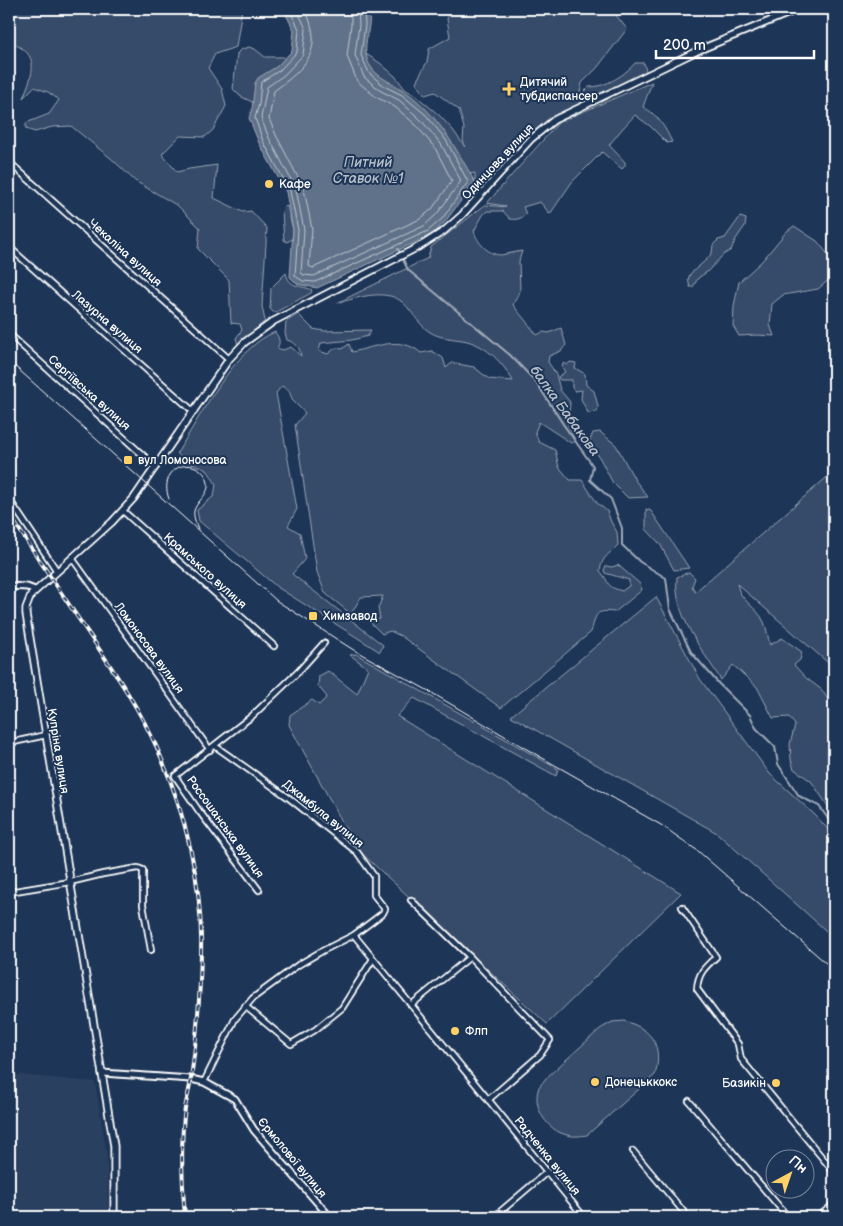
<svg xmlns="http://www.w3.org/2000/svg" width="843" height="1226" viewBox="0 0 843 1226" font-family="'Balsamiq Sans',sans-serif">
  <style>
    .built { fill: #2a4161 }
    .green { fill: #364b69; stroke: #9aa5b4 }
    .water { fill: #617289; stroke: #a0aab8 }
    .lines { fill: none; stroke-linecap: round; stroke-linejoin: round }
    .shore { stroke: #c0c7d0; stroke-width: 1 }
    .stream { stroke: #a0aab8; stroke-width: 2 }
    .minor-casing { stroke: #fff; stroke-width: 8 }
    .tertiary-casing { stroke: #fff; stroke-width: 9 }
    .secondary-casing { stroke: #fff; stroke-width: 9 }
    .minor { stroke: #1d3557; stroke-width: 4.5 }
    .tertiary { stroke: #1d3557; stroke-width: 5 }
    .secondary { stroke: #1d3557; stroke-width: 5.5 }
    .tram { stroke: #fff; stroke-width: 1 }
    .rail-casing { stroke: #fff; stroke-width: 4 }
    .rail { stroke: #1d3557; stroke-width: 2; stroke-dasharray: 5.5; stroke-linecap: butt }
    .poi-dot { fill: #ffd166; stroke: #1d3557; stroke-width: 2 }
    .labels { text-anchor: middle; dominant-baseline: central; stroke-width: 4; stroke-linejoin: round; paint-order: stroke }
    .poi-label { font-size: 12px; fill: #fff; stroke: #1d3557; text-anchor: start }
    .street-label { font-size: 12px; fill: #fff; stroke: #1d3557 }
    .water-label { font-size: 14px; font-style: italic; fill: #b8c0ca; stroke: #1d3557 }
  </style>
  <rect width="100%" height="100%" fill="#1d3557"/>
  <filter id="ink" filterUnits="userSpaceOnUse"><feTurbulence type="fractalNoise" baseFrequency=".02" numOctaves="2"/><feDisplacementMap in="SourceGraphic" scale="10" xChannelSelector="R" yChannelSelector="G"/><feConvolveMatrix kernelMatrix="1 2 1 2 8 2 1 2 1" color-interpolation-filters="sRGB"/></filter>
  <g filter="url(#ink)">
    <!-- built -->
    <polygon class="built" points="9,1074 95,1082 107,1156 108,1217 9,1217"/>
    <!-- green -->
    <g class="green">
      <path d="M 9,9 L 242,9 L 236,47 L 215,54 L 208,68 L 222,89 L 226,106 L 213,130 L 205,137 L 180,136 L 162,154 L 177,172 L 189,169 L 217,165 L 214,198 L 243,212 L 251,211 L 267,228 L 262,306 L 265,321 L 238,345 L 236,338 L 242,330 L 240,324 L 231,323 L 229,280 L 198,249 L 200,228 L 178,206 L 135,181 L 113,160 L 71,126 L 52,127 L 35,132 L 26,129 L 26,123 L 49,114 L 59,100 L 48,92 L 34,87 L 23,98 C 33,73 42,54 9,42 Z"/>
      <path d="M 452,9 L 611,9 L 627,29 L 597,68 L 582,83 L 579,97 L 589,87 C 606,87 625,75 635,63 L 644,63 L 646,71 L 638,77 L 555,115 L 493,176 L 473,199 L 469,194 L 475,182 L 475,173 L 470,174 L 363,70 L 366,54 L 380,63 L 395,76 L 406,90 L 414,94 L 439,115 L 453,130 L 465,147 L 463,140 L 464,128 L 459,110 L 435,92 L 425,95 L 416,82 L 427,62 L 429,49 L 450,37 L 447,19 Z"/>
      <polygon points="249,47 255,49 265,57 284,57 284,62 254,103 240,96 233,89 237,54 240,50"/>
      <path d="M 652,82 L 643,107 C 658,115 665,127 672,142 L 667,143 L 650,126 L 635,115 L 622,129 L 609,145 L 625,162 L 625,166 L 622,169 L 602,152 L 572,182 L 550,214 L 540,202 L 523,207 L 526,214 C 521,219 517,220 510,219 L 503,211 L 487,211 L 483,215 L 474,231 C 477,242 488,255 501,255 C 508,254 515,252 522,251 L 519,261 L 520,290 L 513,305 L 537,335 L 543,332 L 549,333 L 561,328 L 566,345 L 561,351 L 549,356 L 548,362 L 556,374 L 560,390 L 570,402 C 569,425 564,419 576,441 L 571,443 L 539,422 L 535,432 L 539,442 L 555,450 L 559,467 L 570,480 L 582,480 L 597,503 L 607,511 L 611,522 L 617,532 L 618,545 C 609,555 602,556 600,571 C 611,583 604,586 622,591 L 629,586 L 629,580 L 605,573 L 604,570 L 606,566 L 612,567 L 618,565 L 640,584 L 642,590 L 615,612 C 594,610 597,613 591,632 L 501,708 L 401,636 L 390,631 L 382,634 L 369,621 L 380,619 L 378,608 L 383,596 L 361,597 L 351,614 L 325,593 L 317,572 L 295,425 L 305,413 L 293,401 L 289,391 L 282,386 L 276,393 L 297,509 L 288,526 L 300,533 L 305,559 L 292,574 L 383,645 L 380,652 L 277,587 L 199,521 L 197,510 L 214,496 L 216,484 L 208,471 L 199,466 L 185,462 L 177,453 C 200,417 235,347 275,332 C 279,338 281,342 277,348 L 283,350 L 291,347 L 301,356 C 300,347 296,343 287,340 L 285,333 L 286,322 L 298,314 L 313,329 L 324,331 L 371,330 L 368,336 L 352,340 L 321,343 L 319,351 L 328,354 L 335,348 L 342,349 L 349,344 L 352,352 C 375,347 400,335 421,353 L 432,351 L 443,358 L 446,368 L 452,363 L 474,367 L 489,379 L 513,381 C 503,363 487,346 467,341 C 454,338 441,339 430,332 C 414,322 409,300 390,296 C 372,292 354,299 337,303 L 428,258 L 431,247 L 485,205 L 506,207 L 505,206 L 487,203 L 559,122 Z"/>
      <polygon points="287,206 293,230 292,239 287,242 284,240 282,212 284,207"/>
      <polygon points="740,217 746,219 745,226 736,239 731,250 723,255 707,272 698,278 693,287 690,287 688,280 690,274 706,260 712,253 713,245 718,240 725,238"/>
      <polygon points="794,226 817,241 831,258 831,278 818,289 783,295 772,304 770,325 774,336 757,335 739,336 733,326 734,306 739,282 762,261 786,232"/>
      <path d="M 286,273 C 289,288 301,285 312,290 L 311,293 L 276,312 L 273,312 L 270,309 L 271,288 Z"/>
      <polygon points="570,362 576,363 575,368 585,374 586,385 594,391 598,406 597,412 588,413 581,399 582,390 575,391 572,388 572,380 560,380 558,377 565,372 562,367 563,363 567,365"/>
      <polygon points="600,432 616,445 635,480 648,497 628,498 613,483 590,440 593,433"/>
      <path d="M 834,471 L 834,668 L 737,584 C 740,602 757,606 764,622 C 767,629 768,638 770,645 L 782,638 L 802,652 L 800,660 L 794,665 L 806,678 L 822,690 L 830,703 L 834,705 L 834,815 L 811,781 L 794,769 L 791,760 L 790,744 L 795,725 L 789,717 L 773,718 L 757,687 L 733,665 L 721,680 C 702,649 673,615 677,577 L 689,572 L 695,578 L 692,586 L 695,592 Z"/>
      <polygon points="646,509 651,511 689,568 674,570 660,544 646,529"/>
      <polygon points="656,597 700,679 770,774 815,815 834,836 834,938 717,833 511,716"/>
      <polygon points="356,654 558,769 556,776 414,698 397,716 681,893 547,1024 357,849 289,725 290,715 312,700 319,705 327,697 318,686 319,676 328,671 357,694 368,668 350,655"/>
      <path d="M 624,1021 C 653,1029 663,1047 655,1075 L 587,1135 C 580,1136 574,1137 567,1135 C 548,1131 531,1107 539,1087 C 541,1084 544,1081 546,1078 L 600,1029 L 612,1022 Z"/>
    </g>
    <!-- water -->
    <path class="water" d="M 283,9 L 369,9 C 372,25 364,40 366,54 C 369,76 391,81 406,92 C 439,116 455,147 475,182 L 445,222 L 431,235 L 317,288 L 297,284 L 290,277 L 293,230 L 286,192 L 259,143 L 249,118 L 252,109 L 255,83 L 258,78 L 276,67 L 292,51 L 294,30 Z"/>
    <g class="lines">
      <!-- shore -->
      <g class="shore">
        <polyline points="289,9 299,29 297,52 280,70 261,82 259,104 255,118 263,141 290,191 298,230 295,276 303,281 315,282 428,231 442,219 468,182 446,140 426,115 402,95 384,86 369,73 361,55 365,25 364,9"/>
        <polyline points="297,9 306,29 303,55 284,75 267,87 261,118 269,138 296,189 304,230 301,273 304,275 314,276 424,226 437,214 461,181 441,144 421,120 399,100 381,91 364,77 355,55 359,25 358,9"/>
        <path d="M 305,9 C 325,51 306,67 274,91 L 269,119 L 276,135 L 304,189 L 312,229 L 309,266 L 313,268 L 420,219 L 432,209 L 452,181 L 435,148 L 416,125 L 395,107 L 376,97 L 357,81 L 347,56 L 351,25 L 351,9"/>
      </g>
      <!-- stream -->
      <polyline class="stream" points="398,249 408,270 510,355 536,382 563,424 593,466 590,480 611,499 622,528 622,545 640,562 666,578 670,609 691,652 719,684 750,715 756,728 775,747 778,764 799,796 819,806 834,827"/>
      <defs>
        <g id="minor">
          <polyline points="9,162 229,359"/>
          <polyline points="9,247 194,412"/>
          <polyline points="9,334 156,467"/>
          <polyline points="9,499 57,571"/>
          <polyline points="123,511 274,646"/>
          <polyline points="72,558 210,750"/>
          <polyline points="834,591 834,593"/>
          <polyline points="9,743 46,735"/>
          <polyline points="259,890 199,811 175,776 252,716 298,672 324,643"/>
          <polyline points="9,892 70,882 103,874 138,868 143,870 143,905 151,950"/>
          <polyline points="411,900 470,957 550,1040 540,1055 488,1100"/>
          <path d="M 682,907 L 716,957 C 705,967 698,973 697,989 L 738,1044 L 741,1059 L 834,1172"/>
          <polyline points="354,935 584,1217"/>
          <polyline points="411,1005 470,957"/>
          <polyline points="245,1006 291,1044 315,1030 342,1008 373,959"/>
          <polyline points="204,1082 235,1019 253,998 298,965 322,951 354,935 383,913 385,909 374,895 374,876 357,852 289,798 215,746"/>
          <polyline points="689,1101 788,1217"/>
          <polyline points="633,1151 688,1217"/>
          <polyline points="494,1217 547,1172"/>
          <polyline points="818,1217 834,1204"/>
        </g>
        <g id="tertiary">
          <polyline points="9,586 27,587 35,590"/>
          <polyline points="102,1073 191,1079 204,1082 235,1099 254,1130 330,1217"/>
        </g>
        <polyline id="secondary" points="114,1217 114,1146 26,614 26,608 31,595 112,522 134,498 229,359 245,342 274,321 422,245 444,231 462,215 531,139 554,120 699,50 799,9"/>
      </defs>
      <!-- minor casing -->
      <use href="#minor" class="minor-casing"/>
      <!-- tertiary casing -->
      <use href="#tertiary" class="tertiary-casing"/>
      <!-- secondary casing -->
      <use href="#secondary" class="secondary-casing"/>
      <!-- minor -->
      <use href="#minor" class="minor"/>
      <!-- tertiary -->
      <use href="#tertiary" class="tertiary"/>
      <!-- secondary -->
      <use href="#secondary" class="secondary"/>
      <!-- tram -->
      <g class="tram">
        <polyline points="9,361 277,601 352,649 427,690 530,751 661,825 698,851 834,970"/>
        <path d="M 169,499 C 157,467 194,454 206,477 C 214,493 197,499 194,511 C 193,517 196,523 198,529"/>
      </g>
      <defs>
        <path id="rail" d="M 9,514 C 36,555 63,596 91,637 C 115,673 139,708 157,748 C 185,811 203,884 201,953 C 200,995 197,1037 191,1078 C 190,1088 187,1098 185,1108 C 180,1143 182,1181 185,1217"/>
      </defs>
      <!-- rail casing -->
      <use href="#rail" class="rail-casing"/>
      <!-- rail -->
      <use href="#rail" class="rail"/>
    </g>
  </g>
  <!-- markers -->
  <g class="poi-dot">
    <path d="M506.5 81.5h5v5h5v5h-5v5h-5v-5h-5v-5h5z"/>
    <circle cx="269" cy="184" r="5"/>
    <rect x="123" y="455" width="10" height="10" rx="2.5"/>
    <rect x="308" y="611" width="10" height="10" rx="2.5"/>
    <circle cx="455" cy="1031" r="5"/>
    <circle cx="595" cy="1082" r="5"/>
    <circle cx="776" cy="1083" r="5"/>
  </g>
  <g class="labels">
    <!-- poi labels -->
    <g class="poi-label">
      <text x="520" y="82">Дитячий<tspan x="520" dy="14">тубдиспансер</tspan></text>
      <text x="279" y="184">Кафе</text>
      <text x="138" y="460">вул Ломоносова</text>
      <text x="323" y="616">Химзавод</text>
      <text x="465" y="1031">Флп</text>
      <text x="605" y="1082">Донецьккокс</text>
      <text x="766" y="1083" text-anchor="end">Базикін</text>
    </g>
    <!-- street labels -->
    <g class="street-label">
      <text transform="translate(498 162) rotate(-47)">Одинцова вулиця</text>
      <text transform="translate(125 253) rotate(42)">Чекаліна вулиця</text>
      <text transform="translate(107 322) rotate(41)">Лазурна вулиця</text>
      <text transform="translate(89 393) rotate(42)">Сергіївська вулиця</text>
      <text transform="translate(205 571) rotate(42)">Крамського вулиця</text>
      <text transform="translate(149 648) rotate(54)">Ломоносова вулиця</text>
      <text transform="translate(58 751) rotate(81)">Купріна вулиця</text>
      <text transform="translate(323 814) rotate(39)">Джамбула вулиця</text>
      <text transform="translate(225 827) rotate(54)">Россошанська вулиця</text>
      <text transform="translate(547 1156) rotate(51)">Радченка вулиця</text>
      <text transform="translate(292 1158) rotate(50)">Єрмолової вулиця</text>
    </g>
    <!-- water labels -->
    <g class="water-label">
      <text x="368" y="162">Питний<tspan x="368" dy="16">Ставок №1</tspan></text>
      <text transform="translate(565 411) rotate(54)">балка Бабакова</text>
    </g>
  </g>
  <!-- margin -->
  <rect width="843" height="1226" fill="none" stroke="#1d3557" stroke-width="30"/>
  <rect x="15" y="15" width="813" height="1196" fill="none" stroke="#fff" stroke-width="2" filter="url(#ink)"/>
  <!-- north arrow -->
  <g transform="translate(790 1174) rotate(40)"><circle r="24" fill="#1d3557" stroke="#77869a"/>
  <path d="M0-4L9 19L0 12L-9 19Z" fill="#ffd166"/>
  <text y="-8" font-size="14" font-weight="bold" text-anchor="middle" fill="#ffffff">Пн</text>
  </g>
  <!-- scale -->
  <path d="M656 50v8h158v-8" fill="none" stroke="#ffffff" stroke-width="2.5"/>
  <text x="663" y="50" font-size="15" fill="#ffffff" stroke="#1d3557" stroke-width="4" paint-order="stroke">200 m</text>
</svg>
